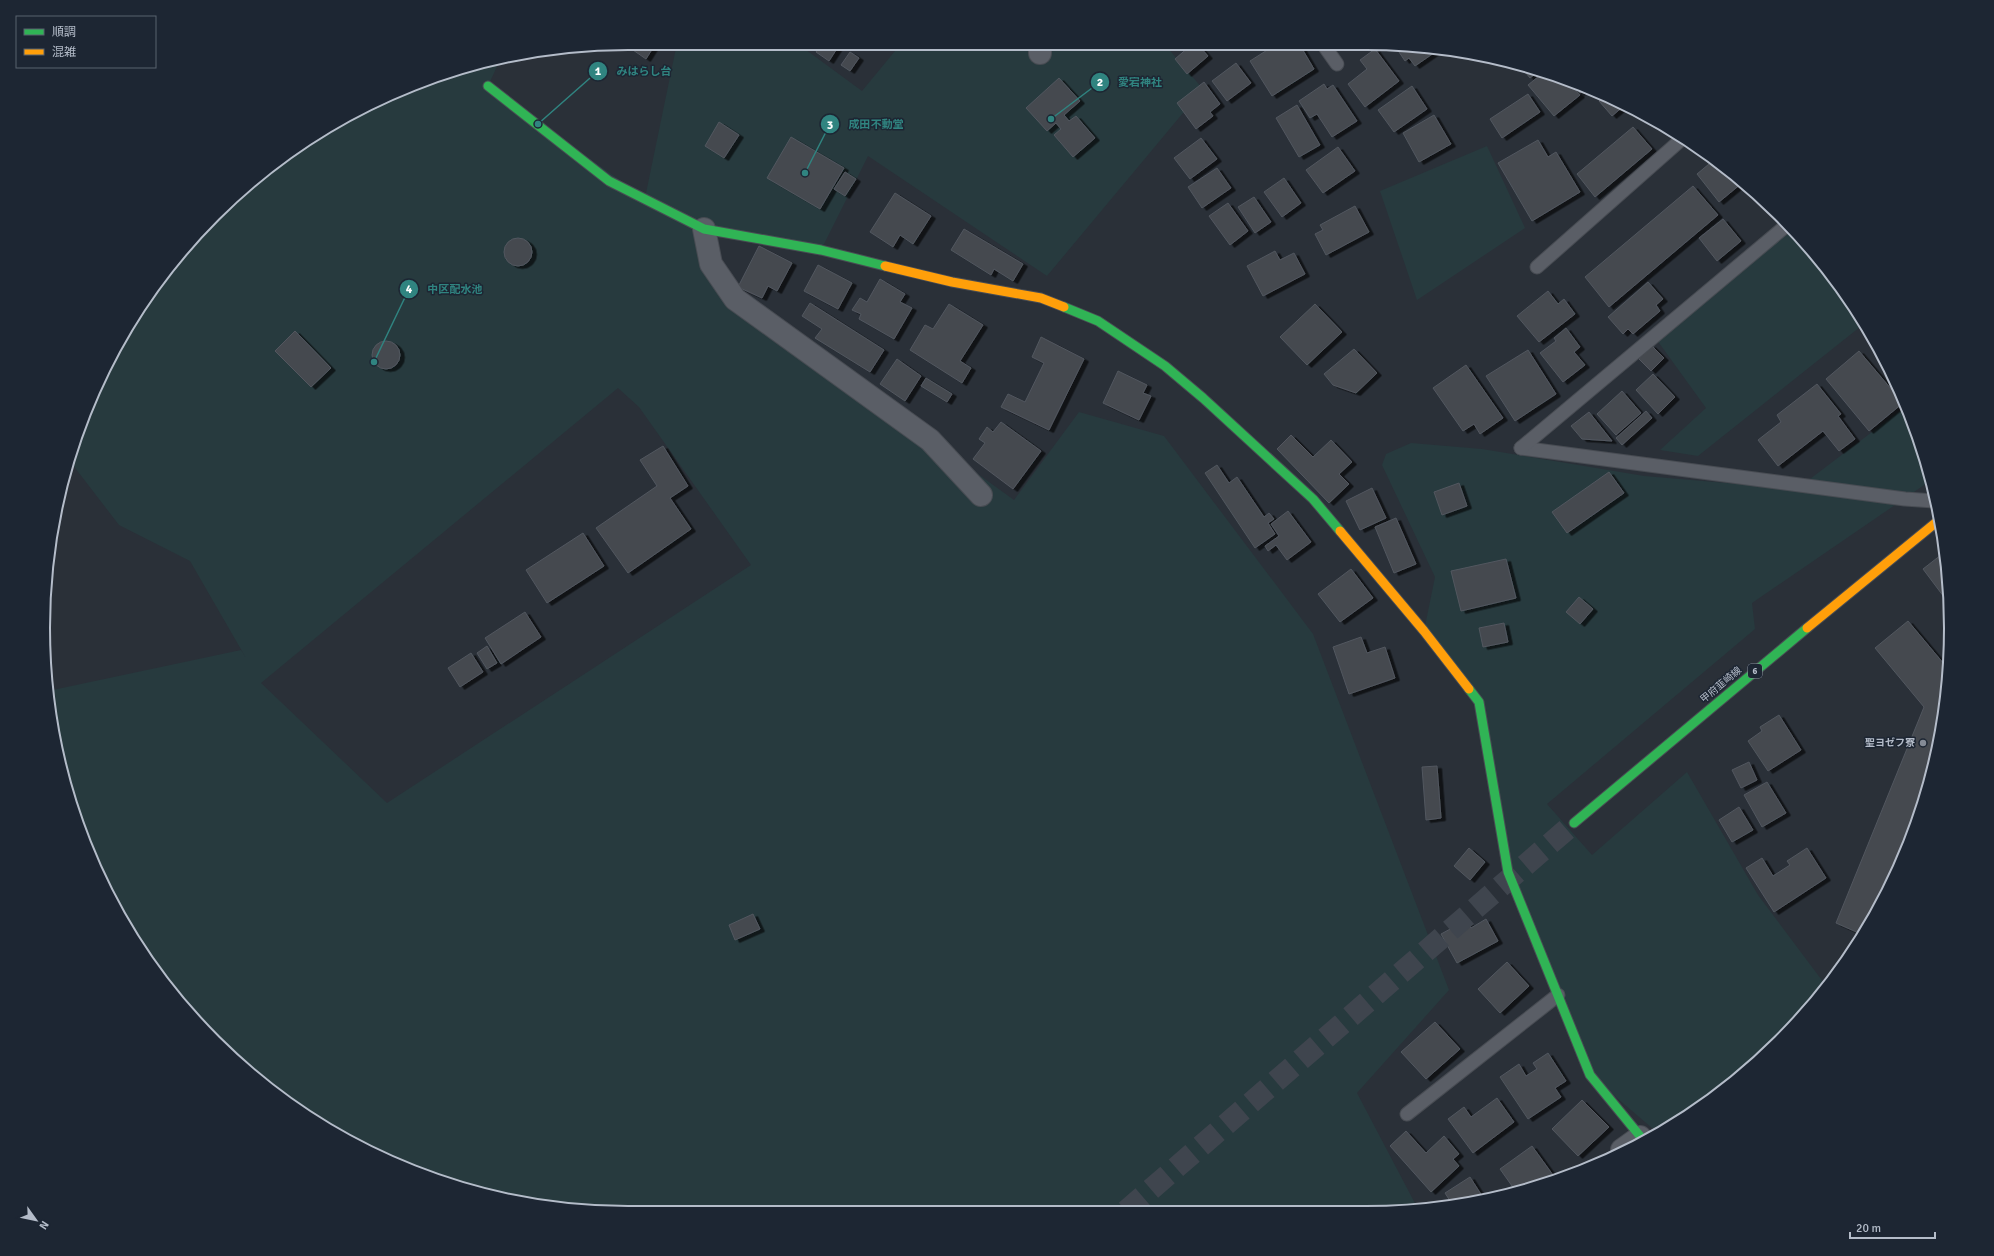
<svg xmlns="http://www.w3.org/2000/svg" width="1994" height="1256" viewBox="0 0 1994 1256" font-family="Signika,'Noto Sans JP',sans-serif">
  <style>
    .green { fill: #273a3e; fill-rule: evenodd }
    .building { fill: #444950; stroke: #52575f; filter: url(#shadow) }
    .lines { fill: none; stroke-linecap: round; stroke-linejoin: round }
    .primary-tunnel { stroke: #3f454e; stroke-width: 22; stroke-dasharray: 22 11; stroke-linecap: butt }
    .lane-casing { stroke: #484c53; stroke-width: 15 }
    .street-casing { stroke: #484c53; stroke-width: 24 }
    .fast-casing { stroke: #484c53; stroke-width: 11 }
    .slow-casing { stroke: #484c53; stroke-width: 11 }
    .lane { stroke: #5a5e66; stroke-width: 13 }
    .street { stroke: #5a5e66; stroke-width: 22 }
    .fast { stroke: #30b455; stroke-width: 9 }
    .slow { stroke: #ff9f0a; stroke-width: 9 }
    .poi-dot { fill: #848b96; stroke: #1d2633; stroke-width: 1.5 }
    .labels { text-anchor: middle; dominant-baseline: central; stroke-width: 3; stroke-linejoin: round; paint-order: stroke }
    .shield { fill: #1d2633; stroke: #878f9c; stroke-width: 1 }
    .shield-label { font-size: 9px; font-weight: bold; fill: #b4bcc9 }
    .street-label { font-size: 10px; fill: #b4bcc9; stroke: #1d2633 }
    .poi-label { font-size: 10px; font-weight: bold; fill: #b4bcc9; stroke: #1d2633; text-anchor: end }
    .rim { fill: none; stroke: #b4bcc9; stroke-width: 2 }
    .leader { fill: none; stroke: #308480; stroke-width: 1.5 }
    .callout-dot { fill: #308480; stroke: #1d2633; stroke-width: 1.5 }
    .mark-label { font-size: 12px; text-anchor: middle; font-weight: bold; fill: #fff }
    .callout-label { font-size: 11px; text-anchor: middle; font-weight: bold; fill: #308480; stroke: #1d2633; stroke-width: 3; stroke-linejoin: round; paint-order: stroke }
  </style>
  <defs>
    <filter id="shadow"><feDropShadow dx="4.5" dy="2.5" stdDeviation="0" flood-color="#0009"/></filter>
  </defs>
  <rect width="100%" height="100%" fill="#2a3038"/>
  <!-- green -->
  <g class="green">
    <path d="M 677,43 L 798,44 L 862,91 L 900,45 L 1166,46 L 1203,89 L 1047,276 L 868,156 L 821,250 L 704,229 L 735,299 L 1014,500 L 1079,412 L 1164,436 L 1313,634 L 1449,990 L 1357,1093 L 1418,1209 L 1404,1212 L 552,1208 L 476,1193 L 404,1168 L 335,1135 L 272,1092 L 188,1014 L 141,953 L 88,852 L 63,780 L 48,704 L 48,691 L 241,650 L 246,658 L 190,561 L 119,525 L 69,460 L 74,440 L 121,336 L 164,272 L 215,214 L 303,142 L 369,103 L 440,74 L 500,60 L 488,86 L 645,198 ZM 618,388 L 639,407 L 751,565 L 387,803 L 261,683 Z"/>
    <polygon points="1487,146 1525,228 1417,300 1380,191"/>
    <polygon points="1787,225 1806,242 1873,336 1880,353 1860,327 1698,456 1660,450 1706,408 1654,336"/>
    <polygon points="1905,407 1920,440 1930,481 1752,603 1755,629 1547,804 1592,855 1687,772 1758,895 1827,987 1752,1068 1659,1134 1590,1075 1508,872 1479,702 1424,631 1435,577 1382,465 1386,454 1411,443 1482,449 1644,476 1892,497 1802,485"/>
  </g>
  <!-- building -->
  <g class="building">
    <polygon points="638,43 656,43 646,59 633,50"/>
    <polygon points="822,44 840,44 829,61 816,52"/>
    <polygon points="1190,46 1200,47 1208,56 1187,74 1175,59"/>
    <polygon points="1272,47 1301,47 1314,69 1272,96 1250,61"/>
    <polygon points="1400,48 1441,48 1415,66 1409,58 1405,61 1397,49"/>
    <polygon points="1375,49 1399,81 1365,107 1348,84 1367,69 1360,60"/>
    <polygon points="850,52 859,58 850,71 841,65"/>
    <polygon points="1236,63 1251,83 1227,101 1212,81"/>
    <polygon points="1518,63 1540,70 1530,78"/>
    <polygon points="1544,72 1567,80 1580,95 1554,116 1528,85"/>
    <polygon points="1059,78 1080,101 1064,115 1069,121 1076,116 1095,138 1073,157 1054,135 1061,129 1056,123 1047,131 1026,108"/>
    <polygon points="1571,81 1588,87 1580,93"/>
    <polygon points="1204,82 1220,104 1210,112 1213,116 1196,129 1177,103"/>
    <polygon points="1324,84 1327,89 1333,85 1357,121 1332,137 1317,114 1310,118 1299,101"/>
    <polygon points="1412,86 1427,109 1394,132 1378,110"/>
    <polygon points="1528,94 1540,112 1502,138 1490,119"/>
    <polygon points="1606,95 1625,105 1612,116 1599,101"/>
    <polygon points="1297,105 1320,145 1299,157 1276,118"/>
    <polygon points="1434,115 1451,144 1419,162 1403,133"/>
    <polygon points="719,122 739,135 724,158 705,146"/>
    <polygon points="1633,127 1652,149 1595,197 1577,174"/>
    <polygon points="791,137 844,168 820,209 767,178"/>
    <polygon points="1201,138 1217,159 1190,179 1174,158"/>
    <polygon points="1538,140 1548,157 1556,152 1580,192 1532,221 1498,163"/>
    <polygon points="1338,147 1355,171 1323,193 1306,170"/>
    <polygon points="1715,159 1742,183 1719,202 1697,174"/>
    <polygon points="1217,168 1231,188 1202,208 1188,187"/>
    <polygon points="845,172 856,179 845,196 834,189"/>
    <polygon points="1284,178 1301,203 1282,217 1264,192"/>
    <polygon points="1693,186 1718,215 1609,307 1585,277"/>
    <polygon points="895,193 931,216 913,244 900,235 893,247 870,232"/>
    <polygon points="1254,197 1271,222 1255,233 1238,207"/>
    <polygon points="1228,203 1248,231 1230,245 1209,216"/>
    <polygon points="1355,206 1369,232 1326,255 1315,234 1323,230 1320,225"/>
    <polygon points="1723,219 1741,241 1717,261 1699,238"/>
    <polygon points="964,229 1023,264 1013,281 994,269 991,275 951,250"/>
    <circle cx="518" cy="252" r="14"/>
    <polygon points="759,246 792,263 777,291 768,286 762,298 738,287"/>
    <polygon points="1275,251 1280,260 1294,253 1305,274 1263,296 1247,266"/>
    <polygon points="818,265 852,283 838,309 804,291"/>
    <polygon points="880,279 905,294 900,302 912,308 894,339 859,319 861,314 852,310 860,298 867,302"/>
    <polygon points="1648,282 1663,299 1656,305 1660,311 1633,334 1628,329 1623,334 1608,317"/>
    <polygon points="1548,291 1558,304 1564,299 1575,314 1539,342 1517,316"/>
    <polygon points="810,303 884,350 870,372 815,338 822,329 802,316"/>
    <polygon points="949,304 983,325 960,361 971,368 962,383 910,350 925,325 933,329"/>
    <polygon points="1315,304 1342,332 1307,365 1280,337"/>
    <polygon points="1566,328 1580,347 1574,352 1585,365 1563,382 1540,353 1556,341 1554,338"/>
    <polygon points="295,331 331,368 311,387 275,351"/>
    <polygon points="1041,337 1084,359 1049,430 1001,407 1008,394 1025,402 1044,363 1032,357"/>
    <circle cx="386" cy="355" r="14"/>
    <polygon points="1651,345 1664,358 1651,371 1638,358"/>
    <polygon points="1354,349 1377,373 1356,393 1333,385 1324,374"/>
    <polygon points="1528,350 1556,394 1515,421 1486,376"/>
    <polygon points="1859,351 1903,403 1869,431 1826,379"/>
    <polygon points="897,359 921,376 905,401 880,384"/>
    <polygon points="1466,365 1503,418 1480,434 1474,424 1463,431 1433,388"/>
    <polygon points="1118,371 1147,385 1143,393 1151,396 1139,420 1103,403"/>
    <polygon points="1653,374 1675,397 1658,414 1636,390"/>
    <polygon points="926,378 952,394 947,402 921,386"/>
    <polygon points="1817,384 1841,414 1838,416 1855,439 1839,451 1823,431 1778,466 1758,440 1781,422 1777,415"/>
    <polygon points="1622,391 1641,413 1616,435 1597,414"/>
    <polygon points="1646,411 1652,418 1622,445 1616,438"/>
    <polygon points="1589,412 1612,441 1582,439 1571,426"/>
    <polygon points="1001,422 1041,451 1013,489 973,459 985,443 979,439 987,427 993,432"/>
    <polygon points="1291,435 1313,457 1331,440 1352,462 1339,474 1349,484 1329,503 1277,449"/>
    <polygon points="663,446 688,486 670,498 691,529 628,573 596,528 657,486 640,460"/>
    <polygon points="1217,465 1229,483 1237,477 1264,517 1269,513 1274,519 1268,523 1275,534 1255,548 1205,473"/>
    <polygon points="1609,472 1624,493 1567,533 1552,512"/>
    <polygon points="1459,483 1467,506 1442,515 1434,492"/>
    <polygon points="1372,488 1386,518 1360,530 1346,501"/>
    <polygon points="1288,511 1311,542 1287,560 1276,545 1268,551 1265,546 1279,536 1271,524"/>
    <polygon points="1396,518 1416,564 1394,573 1375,527"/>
    <polygon points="583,533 604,566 547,603 526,570"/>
    <polygon points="1946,551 1947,595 1944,597 1923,569"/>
    <polygon points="1506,559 1516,598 1461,611 1451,571"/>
    <polygon points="1351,569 1373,598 1340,622 1318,594"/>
    <polygon points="1579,597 1593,609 1580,624 1566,612"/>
    <polygon points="525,612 541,637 501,664 485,638"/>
    <polygon points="1908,621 1949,670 1931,780 1891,887 1885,896 1883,895 1879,906 1861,934 1836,923 1924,707 1875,648"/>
    <polygon points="1504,623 1508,642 1483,647 1479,628"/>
    <polygon points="1361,637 1367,653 1385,647 1395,678 1349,694 1333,647"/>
    <polygon points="487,646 497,663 487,669 477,653"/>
    <polygon points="471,653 483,672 460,687 448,668"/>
    <polygon points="1779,715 1801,750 1768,771 1748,741 1762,731 1760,727"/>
    <polygon points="1749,762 1757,780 1741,788 1732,770"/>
    <polygon points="1437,766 1441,818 1426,820 1422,767"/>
    <polygon points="1767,782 1786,813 1762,827 1744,795"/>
    <polygon points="1739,807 1753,830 1732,842 1719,820"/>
    <polygon points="1469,848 1485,862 1470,880 1454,866"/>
    <polygon points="1807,848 1826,878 1774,912 1746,868 1762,858 1773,876 1790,865 1787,861"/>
    <polygon points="753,914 760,929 735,940 729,925"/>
    <polygon points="1486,919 1498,941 1457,963 1441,934 1467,920 1471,928"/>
    <polygon points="1507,962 1529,986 1500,1013 1478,989"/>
    <polygon points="1435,1022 1460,1049 1426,1079 1401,1052"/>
    <polygon points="1548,1053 1566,1081 1555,1088 1561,1097 1528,1119 1500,1077 1519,1064 1526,1076 1537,1069 1533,1063"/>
    <polygon points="1497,1098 1514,1122 1473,1153 1448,1119 1464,1107 1471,1117"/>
    <polygon points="1582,1100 1609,1127 1578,1156 1552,1129"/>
    <polygon points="1406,1131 1426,1153 1444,1136 1459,1154 1453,1159 1459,1166 1431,1192 1390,1146"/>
    <polygon points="1532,1146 1553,1175 1540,1184 1517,1193 1500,1169"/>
    <polygon points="1470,1177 1484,1199 1452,1204 1445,1193"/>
  </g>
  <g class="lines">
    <!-- primary-tunnel -->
    <polyline class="primary-tunnel" points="1126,1211 1574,823"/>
    <defs>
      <g id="lane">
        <polyline points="1325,47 1337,64"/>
        <polyline points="1537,267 1683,138"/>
        <polyline points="1521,448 1905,499 1934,501"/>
        <polyline points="1521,448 1787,225"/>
        <polyline points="1407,1114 1558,995"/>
      </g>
      <g id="street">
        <polyline points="1040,53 1040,46"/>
        <polyline points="704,229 711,264 735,299 930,440 981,495"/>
        <polyline points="1622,1150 1640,1137"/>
      </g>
      <g id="fast">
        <polyline points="488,86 609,181 704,229 821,250 885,266"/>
        <polyline points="1064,307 1098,321 1165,366 1203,398 1313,499 1340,531"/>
        <polyline points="1469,689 1479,702 1508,872 1590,1075 1644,1141"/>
        <polyline points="1574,823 1807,628"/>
      </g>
      <g id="slow">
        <polyline points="885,266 952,282 1041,298 1064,307"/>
        <polyline points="1340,531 1424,631 1469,689"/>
        <polyline points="1807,628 1939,520"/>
      </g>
    </defs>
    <!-- lane casing -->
    <use href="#lane" class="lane-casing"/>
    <!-- street casing -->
    <use href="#street" class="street-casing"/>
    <!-- fast casing -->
    <use href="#fast" class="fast-casing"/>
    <!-- slow casing -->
    <use href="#slow" class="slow-casing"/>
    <!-- lane -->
    <use href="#lane" class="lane"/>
    <!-- street -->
    <use href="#street" class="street"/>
    <!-- fast -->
    <use href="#fast" class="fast"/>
    <!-- slow -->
    <use href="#slow" class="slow"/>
  </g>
  <!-- markers -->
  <circle class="poi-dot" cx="1923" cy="743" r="4"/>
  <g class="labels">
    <!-- shield labels -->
    <rect class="shield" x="1748" y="664" width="14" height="14" rx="3"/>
    <g class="shield-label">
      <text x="1755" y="671">6</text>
    </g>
    <!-- street labels -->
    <g class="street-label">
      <text transform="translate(1721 685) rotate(-40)">甲府韮崎線</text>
    </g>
    <!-- poi labels -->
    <g class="poi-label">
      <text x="1915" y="743">聖ヨゼフ寮</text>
    </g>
  </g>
  <!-- crop -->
  <path d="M0 0H1994V1256H0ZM628 50H1366A578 578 0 0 1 1944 628V628A578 578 0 0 1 1366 1206H628A578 578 0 0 1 50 628V628A578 578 0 0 1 628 50Z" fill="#1d2633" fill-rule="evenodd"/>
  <path class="rim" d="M628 50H1366A578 578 0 0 1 1944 628V628A578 578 0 0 1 1366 1206H628A578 578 0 0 1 50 628V628A578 578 0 0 1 628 50Z"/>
  <!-- callouts -->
  <path class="leader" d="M538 124L598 71M1051 119L1100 82M805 173L830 124M374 362L409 289"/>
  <g class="callout-dot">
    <circle cx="538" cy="124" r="4"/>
    <circle cx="1051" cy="119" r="4"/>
    <circle cx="805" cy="173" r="4"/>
    <circle cx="374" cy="362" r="4"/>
    <circle cx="598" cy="71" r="10"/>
    <circle cx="1100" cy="82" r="10"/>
    <circle cx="830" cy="124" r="10"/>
    <circle cx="409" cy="289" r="10"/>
  </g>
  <g class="mark-label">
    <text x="598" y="75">1</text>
    <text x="1100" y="86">2</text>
    <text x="830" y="129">3</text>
    <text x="409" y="293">4</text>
  </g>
  <g class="callout-label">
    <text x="644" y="75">みはらし台</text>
    <text x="1140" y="86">愛宕神社</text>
    <text x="876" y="128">成田不動堂</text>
    <text x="455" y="293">中区配水池</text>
  </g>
  <!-- legend -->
  <rect x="16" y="16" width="140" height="52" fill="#1d2633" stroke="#59626f"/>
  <rect x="24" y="29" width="20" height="6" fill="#30b455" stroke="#59626f"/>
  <text x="52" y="36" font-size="12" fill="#b4bcc9">順調</text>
  <rect x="24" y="49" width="20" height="6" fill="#ff9f0a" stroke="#59626f"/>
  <text x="52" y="56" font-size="12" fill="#b4bcc9">混雑</text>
  <!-- north arrow -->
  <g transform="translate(36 1220) rotate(123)" stroke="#1d2633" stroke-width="3" paint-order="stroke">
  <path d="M0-3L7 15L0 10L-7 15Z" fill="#b4bcc9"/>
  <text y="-6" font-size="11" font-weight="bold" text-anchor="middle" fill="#b4bcc9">N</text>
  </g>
  <!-- scale -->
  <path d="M1850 1232v6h85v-6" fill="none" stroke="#b4bcc9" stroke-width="2"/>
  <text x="1856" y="1232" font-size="12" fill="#b4bcc9" stroke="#1d2633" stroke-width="3" paint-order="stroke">20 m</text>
</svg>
